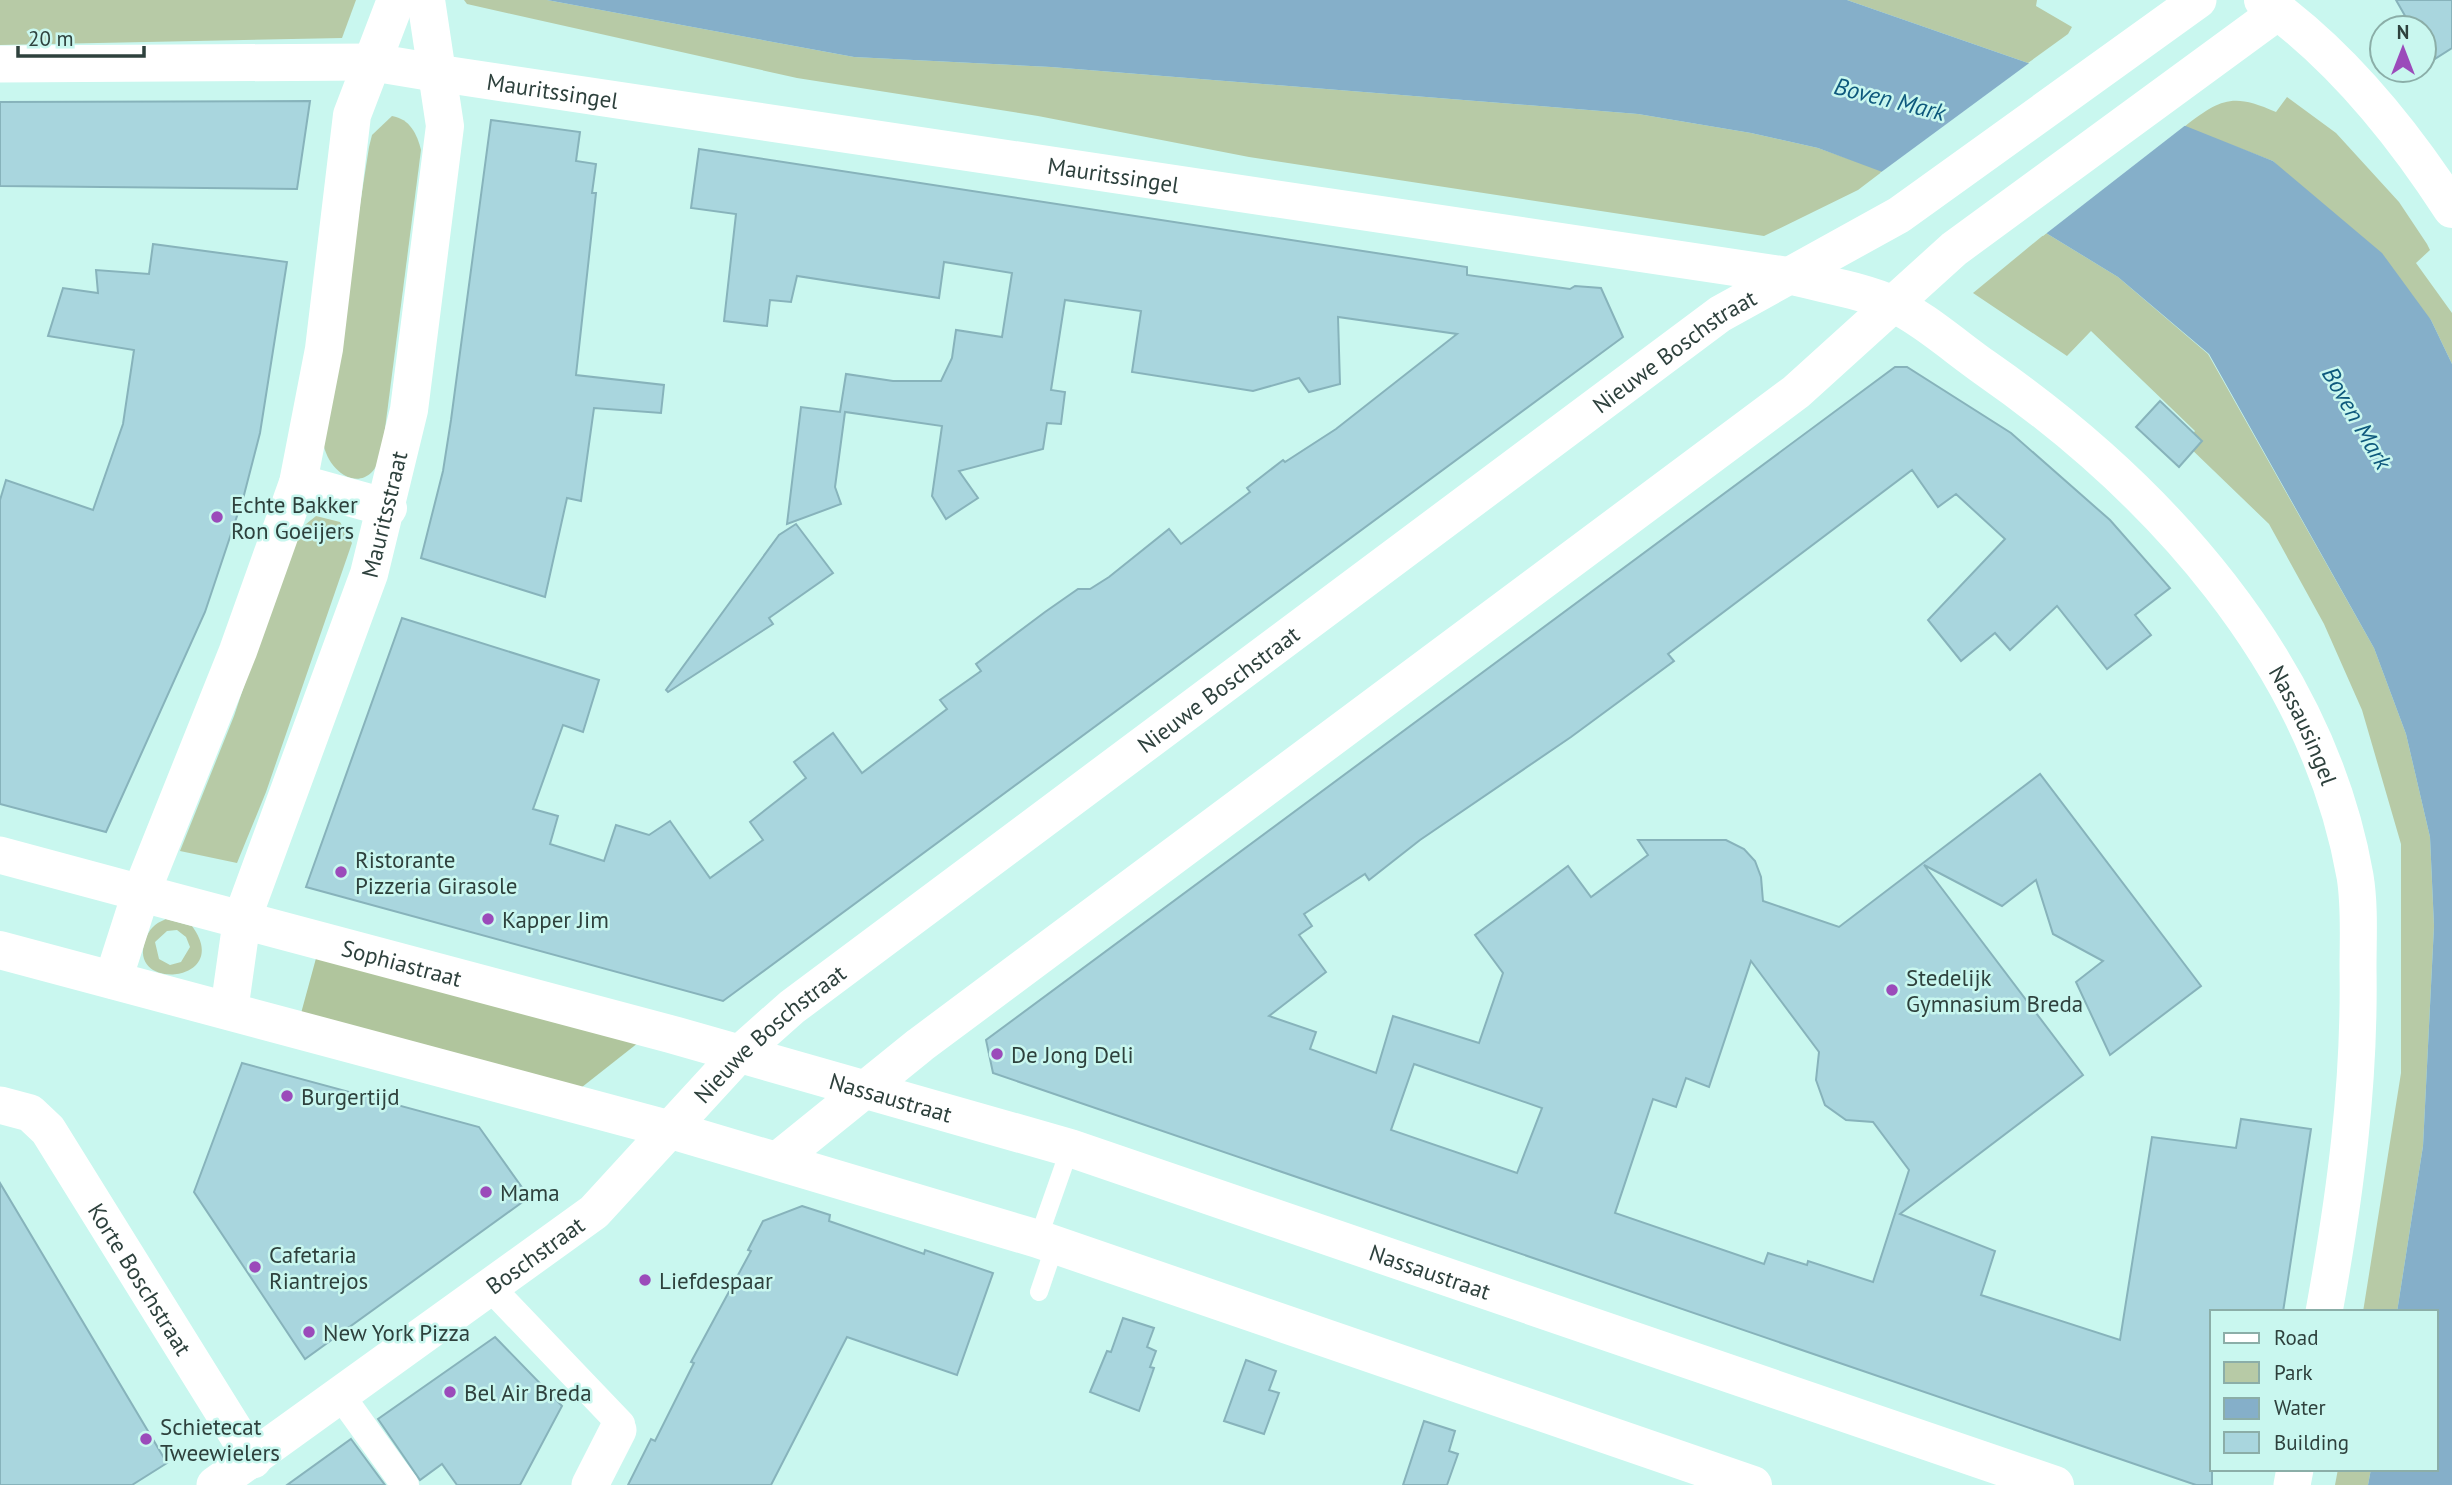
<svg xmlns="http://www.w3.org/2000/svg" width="2452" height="1485" viewBox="0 0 2452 1485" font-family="'PT Sans',sans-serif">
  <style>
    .green { fill: #b7caa6; fill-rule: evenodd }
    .forest { fill: #b0c59d }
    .water { fill: #85afc9 }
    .pier { fill: #c9f7ef }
    .building { fill: #a9d6de; stroke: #87b3bb; stroke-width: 2; fill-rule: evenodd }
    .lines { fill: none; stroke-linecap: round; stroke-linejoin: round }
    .service { stroke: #fff; stroke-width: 18 }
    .pedestrian { stroke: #fff; stroke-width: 28 }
    .minor { stroke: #fff; stroke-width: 37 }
    .tertiary { stroke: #fff; stroke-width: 38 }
    .secondary { stroke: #fff; stroke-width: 38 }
    .poi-dot { fill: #9b4bba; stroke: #c9f7ef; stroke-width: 2.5 }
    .labels { text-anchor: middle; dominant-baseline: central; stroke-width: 5; stroke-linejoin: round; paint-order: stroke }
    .street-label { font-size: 23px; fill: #2e413d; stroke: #c9f7ef }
    .poi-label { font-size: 23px; fill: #2e413d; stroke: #c9f7ef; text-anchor: start }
    .water-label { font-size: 24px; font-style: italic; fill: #0e597d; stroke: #c9f7ef }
  </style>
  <rect width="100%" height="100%" fill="#c9f7ef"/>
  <!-- green -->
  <g class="green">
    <polygon points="0,0 356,0 342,38 0,45"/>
    <polygon points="464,0 547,0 854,57 1051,67 1638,114 1751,133 1818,148 1883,171 1858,190 1764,236 1249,157 1038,116 797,78 467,4"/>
    <polygon points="1847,0 2037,0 2036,6 2072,27 2068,34 2028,63"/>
    <path d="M 2287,97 L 2336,133 L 2399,202 L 2427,244 L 2430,250 L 2416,263 L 2452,313 L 2452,364 L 2431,320 L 2273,161 L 2184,127 C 2221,98 2233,93 2276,112 Z"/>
    <path d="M 392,116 C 410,119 417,134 421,150 L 382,452 C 370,498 329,478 323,442 L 369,147 L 372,135 Z"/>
    <polygon points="2046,233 2118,277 2208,354 2374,648 2406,734 2430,837 2434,926 2423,1146 2397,1312 2363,1312 2401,1073 2401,844 2362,710 2324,624 2269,524 2185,443 2195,431 2091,331 2067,356 1973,293"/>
    <polygon points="316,516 340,522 352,543 266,792 237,863 180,851 234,716 295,533"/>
    <path d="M 166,919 L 192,926 C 234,983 127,992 145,941 C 149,929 154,924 166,919 ZM 177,930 L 186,937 L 190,947 L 181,962 L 170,965 L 159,959 L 155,942 L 167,931 Z"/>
    <polygon points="2338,1469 2371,1469 2368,1485 2335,1485"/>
  </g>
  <!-- forest -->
  <polygon class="forest" points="318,951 643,1039 577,1091 300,1017"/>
  <!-- water -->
  <polygon class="water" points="547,0 1847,0 2028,63 2273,161 2382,253 2431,320 2452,364 2452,1485 2368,1485 2371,1469 2436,1469 2436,1312 2397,1312 2423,1146 2434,926 2430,837 2406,734 2374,648 2209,354 2118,277 2046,233 1818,148 1751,133 1638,114 1051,67 854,57"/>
  <!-- pier -->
  <polygon class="pier" points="2032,61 2187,124 2043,236 1880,173"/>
  <!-- building -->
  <g class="building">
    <polygon points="2396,0 2452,0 2452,48 2430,62 2424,50 2424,28 2412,28"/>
    <polygon points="310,101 297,189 0,186 0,102"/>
    <polygon points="491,120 580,132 576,161 596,164 592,193 596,193 576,375 664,385 661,413 594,408 581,501 567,498 545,597 421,558 443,471 451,420"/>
    <polygon points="699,149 1467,267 1467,275 1570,289 1575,286 1601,288 1623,337 723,1001 306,887 402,618 599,680 583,732 563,725 533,809 558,816 550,844 604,861 616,825 649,835 670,821 710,878 763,840 750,822 806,778 794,762 833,733 862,773 947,709 940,700 981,671 976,664 1045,612 1078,589 1090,589 1109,577 1169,529 1181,544 1192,536 1250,492 1247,488 1283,460 1285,462 1336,429 1457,334 1338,317 1340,384 1309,392 1299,378 1253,391 1132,372 1141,311 1065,300 1051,390 1065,392 1061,424 1047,423 1043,449 959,471 978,498 946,519 932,496 942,426 845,412 835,487 841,504 787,524 801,407 840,412 846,374 893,381 941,381 952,358 956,330 1002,337 1012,273 944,262 939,298 797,276 791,302 770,300 767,326 724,321 736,214 691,208"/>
    <polygon points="153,244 287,262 260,433 244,495 205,612 106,832 0,804 0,500 6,480 93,510 123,424 134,350 48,336 63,288 98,293 96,270 149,274"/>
    <path d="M 1895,367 L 1907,367 L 2011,433 L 2110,520 L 2170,588 L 2135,615 L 2151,635 L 2107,669 L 2057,606 L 2010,650 L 1995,633 L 1961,661 L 1928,620 L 2005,539 L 1956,494 L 1938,507 L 1912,470 L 1668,654 L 1674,661 L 1571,737 L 1420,840 L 1369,880 L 1365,874 L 1304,914 L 1312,926 L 1299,935 L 1326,972 L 1269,1016 L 1316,1032 L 1310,1049 L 1376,1073 L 1393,1016 L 1479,1043 L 1503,973 L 1475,935 L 1568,866 L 1591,897 L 1648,855 L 1638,840 L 1726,840 L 1744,849 L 1755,861 L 1761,877 L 1763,901 L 1839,927 L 2040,774 L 2201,986 L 2110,1055 L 2076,982 L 2103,961 L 2053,934 L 2036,880 L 2002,906 L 1924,865 L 2083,1075 L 1900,1214 L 1995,1251 L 1981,1295 L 2120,1340 L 2152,1137 L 2236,1148 L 2241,1119 L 2311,1129 L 2283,1312 L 2212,1312 L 2212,1485 L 2196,1485 L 993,1073 L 986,1040 ZM 1751,961 L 1819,1052 L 1816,1080 L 1825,1105 L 1846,1120 L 1873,1122 L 1909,1170 L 1873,1282 L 1808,1261 L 1807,1265 L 1768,1253 L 1764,1264 L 1615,1213 L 1653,1099 L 1676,1107 L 1686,1078 L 1709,1087 ZM 1414,1064 L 1542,1108 L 1517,1173 L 1391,1130 Z"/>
    <polygon points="2160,401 2202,441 2179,467 2136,427"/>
    <polygon points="796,524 833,573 769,618 773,624 668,692 666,690 779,535"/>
    <polygon points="242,1063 479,1127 526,1193 521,1195 524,1201 305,1359 194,1192"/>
    <polygon points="0,1183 167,1463 132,1485 0,1485"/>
    <polygon points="802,1206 830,1215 829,1221 924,1254 925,1250 993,1273 957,1375 847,1337 771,1485 628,1485 651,1439 655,1441 694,1363 691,1362 751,1251 748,1250 763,1221"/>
    <polygon points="1123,1318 1154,1328 1147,1347 1156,1351 1150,1367 1154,1368 1139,1411 1090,1392 1107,1351 1111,1352"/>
    <polygon points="495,1337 562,1406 520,1485 457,1485 442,1464 420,1480 378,1419"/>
    <polygon points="1246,1360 1276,1371 1269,1390 1279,1393 1264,1434 1224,1421"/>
    <polygon points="1424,1421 1455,1431 1449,1451 1458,1454 1447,1485 1403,1485"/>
    <polygon points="351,1439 385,1485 287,1485"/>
  </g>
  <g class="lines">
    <!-- service -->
    <g class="service">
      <polyline points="1038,1239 1070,1148"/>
      <polyline points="1039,1292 1055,1245"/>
    </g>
    <!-- pedestrian -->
    <g class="pedestrian">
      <polyline points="491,1288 621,1424"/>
      <polyline points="341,1396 405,1485"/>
    </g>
    <!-- minor -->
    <g class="minor">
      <polyline points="0,64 371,62"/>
      <path id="s1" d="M 437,73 L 1791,276 C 1824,285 1861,290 1892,304 C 1920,316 1957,348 1984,367 C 2157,487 2317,661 2355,876 C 2360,906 2358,938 2358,968 C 2360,1086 2345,1196 2324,1312"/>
      <polyline points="0,855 141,893"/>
      <path id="s2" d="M 0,1105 L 30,1113 L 48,1130 L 253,1460"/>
      <polyline points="779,1159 920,1045 1796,392 1954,249 2279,11"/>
      <path id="s3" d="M 215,1485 L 594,1212 L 739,1054 L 792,1007 L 1720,314 L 1899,215 L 2198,0"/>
      <polyline points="590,1485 618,1430"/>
      <polyline points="2292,1485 2295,1469"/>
    </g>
    <!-- tertiary -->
    <g class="tertiary">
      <polyline points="371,62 437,73"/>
      <polyline points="298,483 388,508"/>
      <path id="s4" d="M 141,893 L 670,1034 L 1070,1148 L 2055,1485"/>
      <polyline points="0,950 668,1129 1038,1239 1753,1485"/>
      <polyline points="113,980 141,893 238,651 298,483 324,349 352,115 396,0"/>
      <path id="s5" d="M 229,1011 L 242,919 L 369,574 L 409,410 L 445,126 L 426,0"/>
    </g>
    <!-- secondary -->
    <path class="secondary" d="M 2263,0 C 2339,54 2401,130 2452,209"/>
  </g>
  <!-- markers -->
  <g class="poi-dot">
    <circle cx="217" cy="517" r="7"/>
    <circle cx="341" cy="872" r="7"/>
    <circle cx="488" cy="919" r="7"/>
    <circle cx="1892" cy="990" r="7"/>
    <circle cx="997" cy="1054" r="7"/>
    <circle cx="287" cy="1096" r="7"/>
    <circle cx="486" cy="1192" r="7"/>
    <circle cx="255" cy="1267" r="7"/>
    <circle cx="645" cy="1280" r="7"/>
    <circle cx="309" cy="1332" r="7"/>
    <circle cx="450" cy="1392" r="7"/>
    <circle cx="146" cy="1439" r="7"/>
  </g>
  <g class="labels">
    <!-- street labels -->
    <g class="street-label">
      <text stroke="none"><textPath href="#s1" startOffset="117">Mauritssingel</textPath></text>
      <text stroke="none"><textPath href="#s1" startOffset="684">Mauritssingel</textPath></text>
      <text stroke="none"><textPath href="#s3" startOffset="1852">Nieuwe Boschstraat</textPath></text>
      <text stroke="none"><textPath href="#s5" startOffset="522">Mauritsstraat</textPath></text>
      <text stroke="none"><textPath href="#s3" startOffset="1284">Nieuwe Boschstraat</textPath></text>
      <text stroke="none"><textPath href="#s1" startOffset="2072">Nassausingel</textPath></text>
      <text stroke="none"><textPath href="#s4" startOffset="270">Sophiastraat</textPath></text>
      <text stroke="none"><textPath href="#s3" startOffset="718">Nieuwe Boschstraat</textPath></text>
      <text stroke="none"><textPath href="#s4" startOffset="777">Nassaustraat</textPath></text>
      <text stroke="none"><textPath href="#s3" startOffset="394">Boschstraat</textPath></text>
      <text stroke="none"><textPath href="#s4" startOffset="1344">Nassaustraat</textPath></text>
      <text stroke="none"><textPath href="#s2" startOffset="231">Korte Boschstraat</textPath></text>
    </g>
    <!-- poi labels -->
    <g class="poi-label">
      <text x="231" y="504">Echte Bakker<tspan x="231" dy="26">Ron Goeijers</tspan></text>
      <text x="355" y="859">Ristorante<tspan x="355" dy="26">Pizzeria Girasole</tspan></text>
      <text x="502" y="919">Kapper Jim</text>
      <text x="1906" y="977">Stedelijk<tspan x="1906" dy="26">Gymnasium Breda</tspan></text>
      <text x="1011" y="1054">De Jong Deli</text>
      <text x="301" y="1096">Burgertijd</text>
      <text x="500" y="1192">Mama</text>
      <text x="269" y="1254">Cafetaria<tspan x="269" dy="26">Riantrejos</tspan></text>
      <text x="659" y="1280">Liefdespaar</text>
      <text x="323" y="1332">New York Pizza</text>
      <text x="464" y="1392">Bel Air Breda</text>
      <text x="160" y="1426">Schietecat<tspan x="160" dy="26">Tweewielers</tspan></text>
    </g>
    <!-- water labels -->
    <g class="water-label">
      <text transform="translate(1890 99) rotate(14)">Boven Mark</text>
      <text transform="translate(2357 418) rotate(60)">Boven Mark</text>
    </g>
  </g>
  <!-- legend -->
  <rect x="2210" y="1310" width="228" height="161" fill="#c9f7ef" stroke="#8baea8" stroke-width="2"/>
  <rect x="2224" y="1333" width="35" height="10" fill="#ffffff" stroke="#8baea8" stroke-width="2"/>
  <text x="2274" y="1345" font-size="21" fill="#2e413d">Road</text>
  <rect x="2224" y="1362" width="35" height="21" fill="#b7caa6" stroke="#8baea8" stroke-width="2"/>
  <text x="2274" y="1380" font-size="21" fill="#2e413d">Park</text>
  <rect x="2224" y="1398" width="35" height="21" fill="#85afc9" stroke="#8baea8" stroke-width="2"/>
  <text x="2274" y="1415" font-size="21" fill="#2e413d">Water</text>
  <rect x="2224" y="1432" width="35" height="21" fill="#a9d6de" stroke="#8baea8" stroke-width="2"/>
  <text x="2274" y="1450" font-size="21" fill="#2e413d">Building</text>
  <!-- north arrow -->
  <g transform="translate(2403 49)"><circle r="33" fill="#c9f7ef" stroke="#8baea8" stroke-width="2"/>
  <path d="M0-5L12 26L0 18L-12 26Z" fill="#9b4bba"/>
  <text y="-10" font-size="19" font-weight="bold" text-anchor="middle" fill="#2e413d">N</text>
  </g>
  <!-- scale -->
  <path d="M18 46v10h126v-10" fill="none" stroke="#2e413d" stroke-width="3.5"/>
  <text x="28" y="46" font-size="21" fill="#2e413d" stroke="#c9f7ef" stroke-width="5" paint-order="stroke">20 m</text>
</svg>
